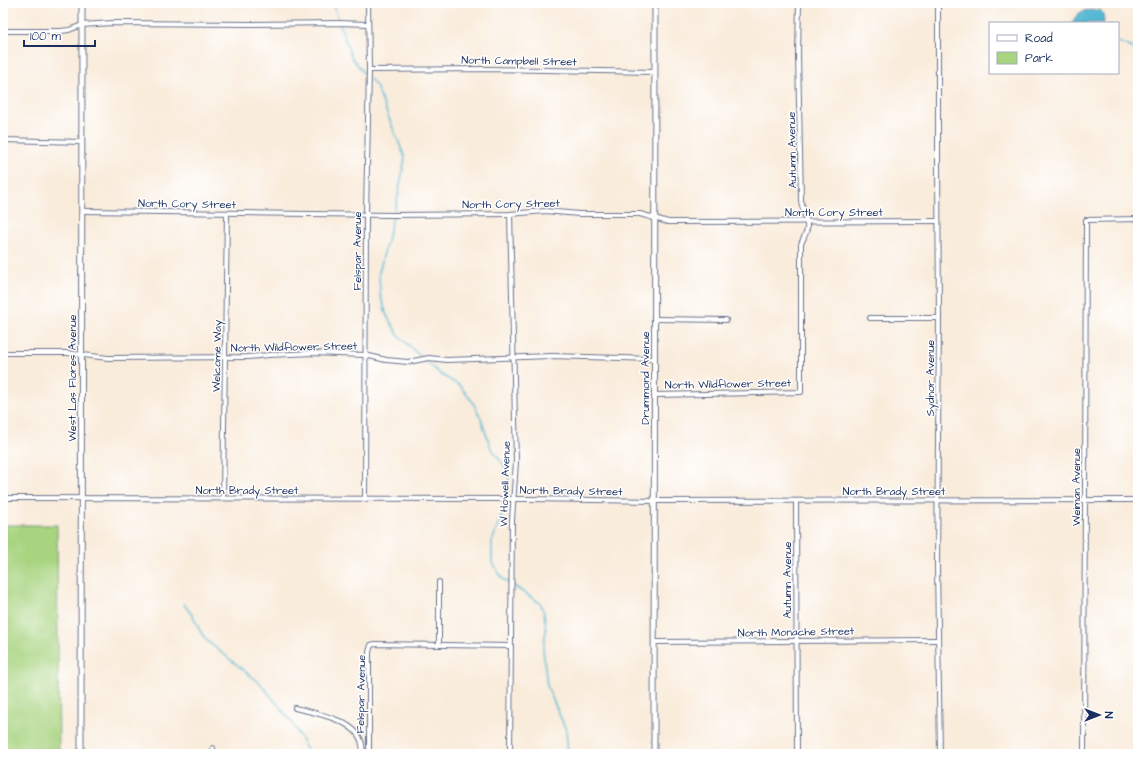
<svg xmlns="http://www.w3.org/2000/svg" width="1141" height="757" viewBox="0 0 1141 757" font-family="'Architects Daughter',sans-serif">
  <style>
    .green { fill: #a8d480; stroke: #62826f }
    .water { fill: #55b9d4; stroke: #387499 }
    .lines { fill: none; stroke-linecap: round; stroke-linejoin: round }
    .stream { stroke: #55b9d4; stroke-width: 1.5 }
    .minor-casing { stroke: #69718a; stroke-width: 6 }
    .tertiary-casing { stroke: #69718a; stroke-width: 7 }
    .minor { stroke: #fff; stroke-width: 4 }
    .tertiary { stroke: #fff; stroke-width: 5 }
    .labels { text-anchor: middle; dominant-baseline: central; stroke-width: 3; stroke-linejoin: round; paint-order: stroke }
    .street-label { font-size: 11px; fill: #1b2f5e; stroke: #fff }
  </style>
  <rect width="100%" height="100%" fill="#fff"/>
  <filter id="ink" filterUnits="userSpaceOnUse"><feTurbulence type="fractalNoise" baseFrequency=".025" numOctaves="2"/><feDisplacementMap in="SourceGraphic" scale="8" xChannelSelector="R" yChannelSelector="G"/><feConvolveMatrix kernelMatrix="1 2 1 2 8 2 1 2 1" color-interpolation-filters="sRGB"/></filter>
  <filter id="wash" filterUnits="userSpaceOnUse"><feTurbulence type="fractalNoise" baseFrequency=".012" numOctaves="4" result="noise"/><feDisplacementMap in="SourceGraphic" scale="16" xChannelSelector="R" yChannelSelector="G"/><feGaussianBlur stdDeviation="0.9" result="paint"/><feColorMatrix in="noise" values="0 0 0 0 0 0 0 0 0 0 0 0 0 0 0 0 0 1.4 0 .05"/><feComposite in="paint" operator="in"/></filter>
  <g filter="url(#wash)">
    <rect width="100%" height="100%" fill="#f9ecdb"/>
    <!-- green -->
    <polygon class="green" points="3,525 57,525 59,754 3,754"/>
    <!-- water -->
    <path class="water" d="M 1100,10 L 1103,13 L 1104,23 L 1072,23 C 1080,8 1085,11 1100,10 Z"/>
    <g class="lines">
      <!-- stream -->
      <g class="stream">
        <polyline points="333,3 351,57 367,77"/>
        <polyline points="1118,42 1138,50"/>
        <polyline points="370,79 376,86 405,158 397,201 379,273 380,294 387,316 399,336 422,358"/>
        <polyline points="425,360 440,374 460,386 472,401 480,416 491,448 505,467 509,478 507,500 492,542 492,562 503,579 540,603 544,613 546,631 543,649 547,686 566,730 568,754"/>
        <polyline points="184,604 194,618 200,631 207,641 260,683 292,722 309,754"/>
      </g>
    </g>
  </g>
  <g filter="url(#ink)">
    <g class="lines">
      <defs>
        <g id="minor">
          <polyline points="938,3 938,163 939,318 937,567 940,754"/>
          <polyline points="3,31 61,31 69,30 82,25 112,23 252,24 339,23 368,24"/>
          <polyline points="369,70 484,69 655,72"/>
          <polyline points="3,140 82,142"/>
          <polyline points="83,211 393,215 510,214 545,211 579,214 640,214 668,222 938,221"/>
          <polyline points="870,318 939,318"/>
          <polyline points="655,319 726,320"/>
          <polyline points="3,353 67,353 108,358 248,357 269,355 313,353 365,355 386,360 408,362 429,358 447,360 551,356 655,359"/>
          <path d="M 655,395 L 801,392 L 801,244 C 803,239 806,234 807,229 C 808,219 802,210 801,200 L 798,54 L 799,3"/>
          <polyline points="3,498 531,499 654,501 1138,500"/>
          <polyline points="223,498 227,213"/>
          <polyline points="365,499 366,214 369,70 368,3"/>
          <polyline points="796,501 797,754"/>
          <polyline points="439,582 439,644"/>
          <polyline points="654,642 938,640"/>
          <path d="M 295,708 C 315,713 359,720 362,745 C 363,747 362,751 362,754"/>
          <polyline points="213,748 214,754"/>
          <polyline points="369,754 369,652 371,645 375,644 510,646"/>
          <polyline points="510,754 512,520 516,461 510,214"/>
          <polyline points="1084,754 1086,220 1138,219"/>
        </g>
        <g id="tertiary">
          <polyline points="81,754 82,3"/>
          <polyline points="654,754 655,3"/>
        </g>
      </defs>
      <!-- minor casing -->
      <use href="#minor" class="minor-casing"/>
      <!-- tertiary casing -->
      <use href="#tertiary" class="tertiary-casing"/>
      <!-- minor -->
      <use href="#minor" class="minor"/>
      <!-- tertiary -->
      <use href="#tertiary" class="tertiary"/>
    </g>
  </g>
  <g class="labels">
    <!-- street labels -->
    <g class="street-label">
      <text transform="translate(519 61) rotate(1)">North Campbell Street</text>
      <text transform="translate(792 150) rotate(-91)">Autumn Avenue</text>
      <text transform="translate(187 204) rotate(1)">North Cory Street</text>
      <text transform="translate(511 204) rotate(-1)">North Cory Street</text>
      <text x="834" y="212">North Cory Street</text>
      <text transform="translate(357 251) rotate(-90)">Felspar Avenue</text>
      <text transform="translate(294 347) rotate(-1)">North Wildflower Street</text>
      <text transform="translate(217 356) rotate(-89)">Welcome Way</text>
      <text transform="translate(72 378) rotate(-90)">West Las Flores Avenue</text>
      <text transform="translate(645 378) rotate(-90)">Drummond Avenue</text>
      <text transform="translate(930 378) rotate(-90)">Sydnor Avenue</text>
      <text transform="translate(728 384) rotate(-1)">North Wildflower Street</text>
      <text transform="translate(505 484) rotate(-88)">W Howell Avenue</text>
      <text transform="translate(1076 487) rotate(-90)">Weiman Avenue</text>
      <text x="247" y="490">North Brady Street</text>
      <text transform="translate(571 491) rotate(1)">North Brady Street</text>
      <text x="894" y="491">North Brady Street</text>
      <text transform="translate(787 580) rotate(-90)">Autumn Avenue</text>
      <text transform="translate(796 632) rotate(-1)">North Monache Street</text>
      <text transform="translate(361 694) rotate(-89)">Felspar Avenue</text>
    </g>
  </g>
  <!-- margin -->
  <rect width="1141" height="757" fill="none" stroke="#fff" stroke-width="16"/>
  <!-- legend -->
  <rect x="989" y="22" width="130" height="52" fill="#ffffff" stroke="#a4acbf"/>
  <rect x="997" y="35" width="20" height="6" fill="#ffffff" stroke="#a4acbf"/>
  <text x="1025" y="42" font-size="12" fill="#1b2f5e">Road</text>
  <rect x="997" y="52" width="20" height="12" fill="#a8d480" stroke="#a4acbf"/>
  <text x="1025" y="62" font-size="12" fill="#1b2f5e">Park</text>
  <!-- north arrow -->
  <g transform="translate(1099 715) rotate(90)" stroke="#ffffff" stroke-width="3" paint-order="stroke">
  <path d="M0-3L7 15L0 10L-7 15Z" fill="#1b2f5e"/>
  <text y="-6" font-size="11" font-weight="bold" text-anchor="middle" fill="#1b2f5e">N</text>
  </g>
  <!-- scale -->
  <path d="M24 40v6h71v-6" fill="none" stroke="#1b2f5e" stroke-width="2"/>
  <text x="30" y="40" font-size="12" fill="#1b2f5e" stroke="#ffffff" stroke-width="3" paint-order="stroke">100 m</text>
</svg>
